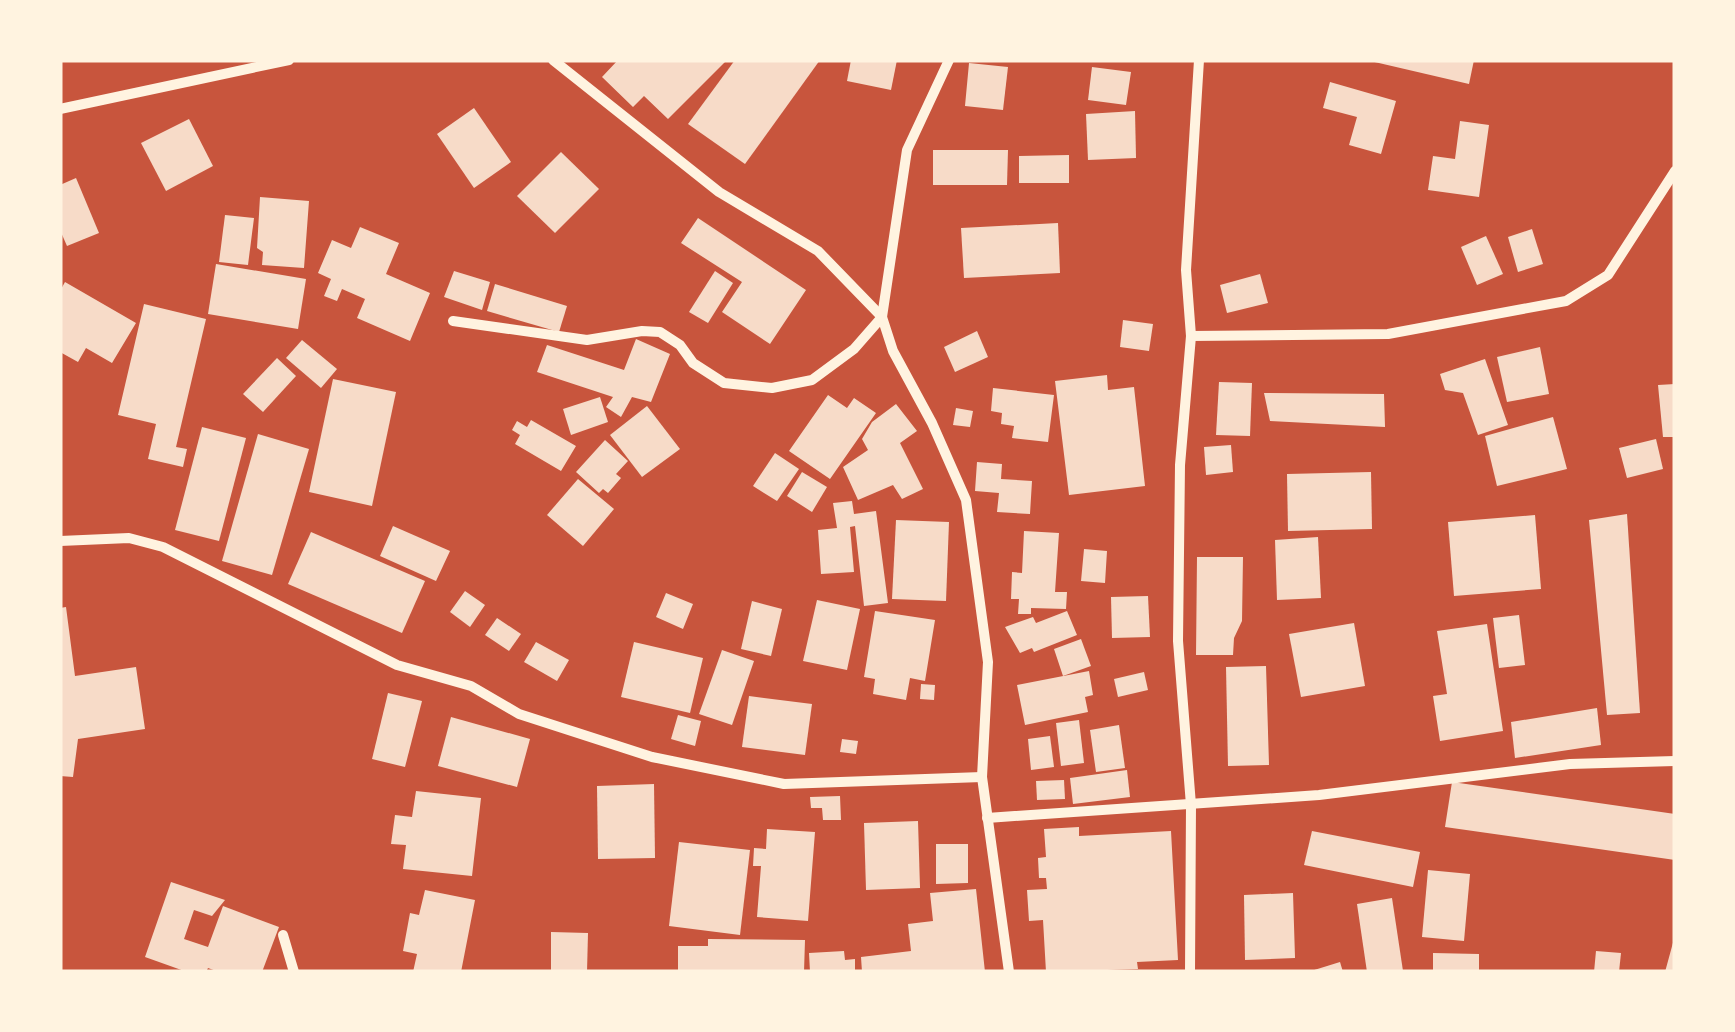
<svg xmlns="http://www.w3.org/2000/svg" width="1735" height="1032" viewBox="0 0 1735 1032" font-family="'Roboto Serif',serif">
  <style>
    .building { fill: #f7dbc8 }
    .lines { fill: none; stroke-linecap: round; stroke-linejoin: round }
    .minor { stroke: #fff3e0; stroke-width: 10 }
  </style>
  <rect width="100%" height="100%" fill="#c8553d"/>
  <!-- building -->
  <g class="building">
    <polygon points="618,60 639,61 727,60 668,119 644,96 633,107 602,77"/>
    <polygon points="735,60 820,60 745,164 688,124"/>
    <polygon points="851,60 897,60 891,90 847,81"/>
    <polygon points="1366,60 1474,60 1469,84"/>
    <polygon points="969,63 1008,67 1003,110 965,106"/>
    <polygon points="1092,67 1131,72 1126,105 1088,100"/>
    <polygon points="1330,82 1396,101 1381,154 1349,145 1357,117 1323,108"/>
    <polygon points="474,108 511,162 474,188 437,134"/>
    <polygon points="1135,111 1136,158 1088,160 1086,114"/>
    <polygon points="189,119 213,166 166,191 141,143"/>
    <polygon points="1460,121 1489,125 1479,197 1428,190 1433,156 1455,159"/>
    <polygon points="933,150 1008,150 1007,185 933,185"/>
    <polygon points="561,152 599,189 555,233 517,196"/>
    <polygon points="1069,155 1069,183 1019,183 1019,156"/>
    <polygon points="76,178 99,233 67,246 60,230 60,185"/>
    <polygon points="260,197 309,201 304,268 262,265 263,252 257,248"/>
    <polygon points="225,215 254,218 248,265 219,262"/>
    <polygon points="698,218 806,290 770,344 722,312 742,282 681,243"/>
    <polygon points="1058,223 1060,273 964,278 961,228"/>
    <polygon points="360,227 399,243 386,274 430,293 410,341 357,318 365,299 342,289 337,301 324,296 331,279 318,273 332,240 351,248"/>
    <polygon points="1532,229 1543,264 1518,272 1508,237"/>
    <polygon points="1486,236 1503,274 1477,285 1461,247"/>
    <polygon points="216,264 306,279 298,329 208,314"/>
    <polygon points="454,271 490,282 482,310 444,297"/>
    <polygon points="715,271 733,283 708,323 689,312"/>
    <polygon points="1260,274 1268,303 1227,313 1220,285"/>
    <polygon points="65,282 136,323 112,363 86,348 78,362 60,352 60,291"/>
    <polygon points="495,284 567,306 559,332 487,311"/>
    <polygon points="144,304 206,319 176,447 187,449 183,467 148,459 156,424 118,415"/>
    <polygon points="1123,320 1153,324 1149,351 1120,347"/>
    <polygon points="977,331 988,357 955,372 944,347"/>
    <polygon points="636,339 670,354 651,402 632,397 621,417 606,407 613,397 537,372 547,345 624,370"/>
    <polygon points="302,340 337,369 321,388 286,358"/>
    <polygon points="1540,347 1549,394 1507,402 1497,357"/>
    <polygon points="277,358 296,376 263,412 243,394"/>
    <polygon points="1485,359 1508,425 1478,435 1463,393 1445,390 1440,374"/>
    <polygon points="1107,375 1108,390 1134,387 1145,486 1069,495 1055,381"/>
    <polygon points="333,379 396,392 372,506 309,492"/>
    <polygon points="1219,382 1252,383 1250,436 1216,435"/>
    <polygon points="1675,384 1675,437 1663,437 1658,385"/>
    <polygon points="993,388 1054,395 1048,442 1012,438 1014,426 1001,424 1002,413 991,411"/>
    <polygon points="1264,393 1384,394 1385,427 1270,421"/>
    <polygon points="828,395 847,408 854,398 876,413 830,479 789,451"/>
    <polygon points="600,397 608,422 571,435 563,409"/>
    <polygon points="896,404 917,431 900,443 923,489 902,499 893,485 858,500 843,467 868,450 862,439 872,422"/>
    <polygon points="647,406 680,449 642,477 610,435"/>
    <polygon points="956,408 973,411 970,427 953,425"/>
    <polygon points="1553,417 1567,469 1497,486 1485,436"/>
    <polygon points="531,420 576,446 561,471 515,444 520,435 512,430 517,421 527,427"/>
    <polygon points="202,427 246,438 219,541 175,530"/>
    <polygon points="258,434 309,449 272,575 222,561"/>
    <polygon points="1656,439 1663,469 1627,478 1619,448"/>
    <polygon points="605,440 628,461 616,474 621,478 608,493 603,489 599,493 576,472"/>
    <polygon points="1231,445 1233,472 1206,475 1204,447"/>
    <polygon points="775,453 799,469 777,501 753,486"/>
    <polygon points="977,462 1002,464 1001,479 1032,481 1030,514 997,512 999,493 975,491"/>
    <polygon points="802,472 827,487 812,512 787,496"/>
    <polygon points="1371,472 1372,529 1288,531 1287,474"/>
    <polygon points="578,479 614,509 583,546 547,515"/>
    <polygon points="852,501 854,514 876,511 888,603 864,606 855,526 850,527 854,572 821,574 818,530 837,528 833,503"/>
    <polygon points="1627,514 1640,713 1607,715 1589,520"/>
    <polygon points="1535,515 1541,589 1454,596 1448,522"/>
    <polygon points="896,520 949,522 946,601 892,599"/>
    <polygon points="393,526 450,551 436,581 380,556"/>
    <polygon points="1024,531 1059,533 1055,592 1067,592 1066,609 1031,608 1031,614 1018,614 1019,599 1011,599 1012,572 1022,573"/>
    <polygon points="311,532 425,581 402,633 288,584"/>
    <polygon points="1318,537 1321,598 1277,600 1275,540"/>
    <polygon points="1084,549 1107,551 1105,583 1081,581"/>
    <polygon points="1197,557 1243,557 1242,621 1234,638 1233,655 1196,655"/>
    <polygon points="465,591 485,605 470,627 450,612"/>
    <polygon points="666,593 693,604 683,629 656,617"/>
    <polygon points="1148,596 1150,637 1112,638 1111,597"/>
    <polygon points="817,600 860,609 847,670 803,661"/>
    <polygon points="752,601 782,609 771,656 741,649"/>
    <polygon points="66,607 75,676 136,667 145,729 78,739 73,777 60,776 60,608"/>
    <polygon points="875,611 935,620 925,681 910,678 906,700 873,694 875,679 864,677"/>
    <polygon points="1067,611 1077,635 1034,652 1032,648 1020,653 1005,627 1033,617 1036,623"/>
    <polygon points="1519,615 1525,665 1499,668 1493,618"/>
    <polygon points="497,618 521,634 509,651 485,635"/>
    <polygon points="1354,623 1365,686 1301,697 1289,634"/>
    <polygon points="1487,624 1503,731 1440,741 1433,696 1447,694 1437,631"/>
    <polygon points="1081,639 1091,666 1063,676 1054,649"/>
    <polygon points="536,642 569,660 557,681 524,662"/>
    <polygon points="634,642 703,658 690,713 621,697"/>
    <polygon points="722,650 754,661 732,725 699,714"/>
    <polygon points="1266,666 1269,765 1228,766 1226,667"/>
    <polygon points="1089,671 1093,695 1085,697 1088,712 1025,725 1017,685"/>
    <polygon points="1144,672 1148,690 1118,697 1114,679"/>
    <polygon points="921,684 935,685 934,700 920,699"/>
    <polygon points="388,693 422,701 405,767 372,759"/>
    <polygon points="749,696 812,704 805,755 742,747"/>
    <polygon points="1597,708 1601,745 1515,758 1511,722"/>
    <polygon points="678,715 701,721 695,746 671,739"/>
    <polygon points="451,717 530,739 517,787 438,766"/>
    <polygon points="1079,720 1084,763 1061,766 1056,723"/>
    <polygon points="1119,725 1125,768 1096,772 1090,730"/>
    <polygon points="1050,736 1054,767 1031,770 1028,739"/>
    <polygon points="842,739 858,741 856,754 840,752"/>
    <polygon points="1127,770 1130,797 1073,804 1070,778"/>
    <polygon points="1064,780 1065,799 1037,800 1036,781"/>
    <polygon points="1452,782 1675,814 1675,860 1445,827"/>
    <polygon points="654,784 655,858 598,859 597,786"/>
    <polygon points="416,791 481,798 472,876 403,869 406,845 391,844 395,815 412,817"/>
    <polygon points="840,796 841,820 823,820 822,808 811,808 810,797"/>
    <polygon points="918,821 920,888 866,890 864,823"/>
    <polygon points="1079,827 1079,836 1171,831 1178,960 1137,962 1138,969 1046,972 1043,920 1029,921 1027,890 1047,889 1046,878 1039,878 1038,858 1046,857 1044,829"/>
    <polygon points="767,829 815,832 808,921 757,917 761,866 753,866 754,848 766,849"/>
    <polygon points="1312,831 1420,852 1413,887 1304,865"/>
    <polygon points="679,842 750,850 740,935 669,926"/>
    <polygon points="936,844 968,844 968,883 936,884"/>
    <polygon points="1428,870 1470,874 1464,941 1422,937"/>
    <polygon points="171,882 225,900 212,916 194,910 184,939 208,947 223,906 279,927 262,972 219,972 208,968 206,972 187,972 145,957"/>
    <polygon points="976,889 985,972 862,972 861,957 911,951 908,924 933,921 930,893"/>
    <polygon points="425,890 475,900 461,972 413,972 417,954 403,951 410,913 419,915"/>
    <polygon points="1293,893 1295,958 1245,960 1244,895"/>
    <polygon points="1392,898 1403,971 1367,972 1357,904"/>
    <polygon points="551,932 588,933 587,972 551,972"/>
    <polygon points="708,939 805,940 804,972 678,972 678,946 708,946"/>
    <polygon points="1674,939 1675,972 1665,972"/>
    <polygon points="844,951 845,960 855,959 855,972 810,972 809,953"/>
    <polygon points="1596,951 1621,953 1619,972 1594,972"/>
    <polygon points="1433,953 1479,954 1479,972 1433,972"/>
    <polygon points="1340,962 1343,972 1311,972 1311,971"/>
  </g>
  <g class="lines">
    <!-- minor -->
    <g class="minor">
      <polyline points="553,60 719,192 818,251 882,317 893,351 932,423 966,500 988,662 982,777 1009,972"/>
      <polyline points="60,109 289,60"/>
      <polyline points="453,321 587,340 642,331 660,332 680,345 693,363 724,383 772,388 812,380 854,349 882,317 907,150 949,60"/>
      <polyline points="1191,336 1388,334 1566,301 1608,275 1675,171"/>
      <polyline points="60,541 129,538 163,547 397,665 471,686 519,714 652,757 784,784 982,777"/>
      <polyline points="987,818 1319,795 1570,764 1675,761"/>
      <polyline points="283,935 294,972"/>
      <polyline points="1190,972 1191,805 1178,641 1180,465 1191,336 1186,270 1199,60"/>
    </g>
  </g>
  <!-- border -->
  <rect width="1735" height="1032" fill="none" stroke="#fff3e0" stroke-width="125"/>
</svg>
